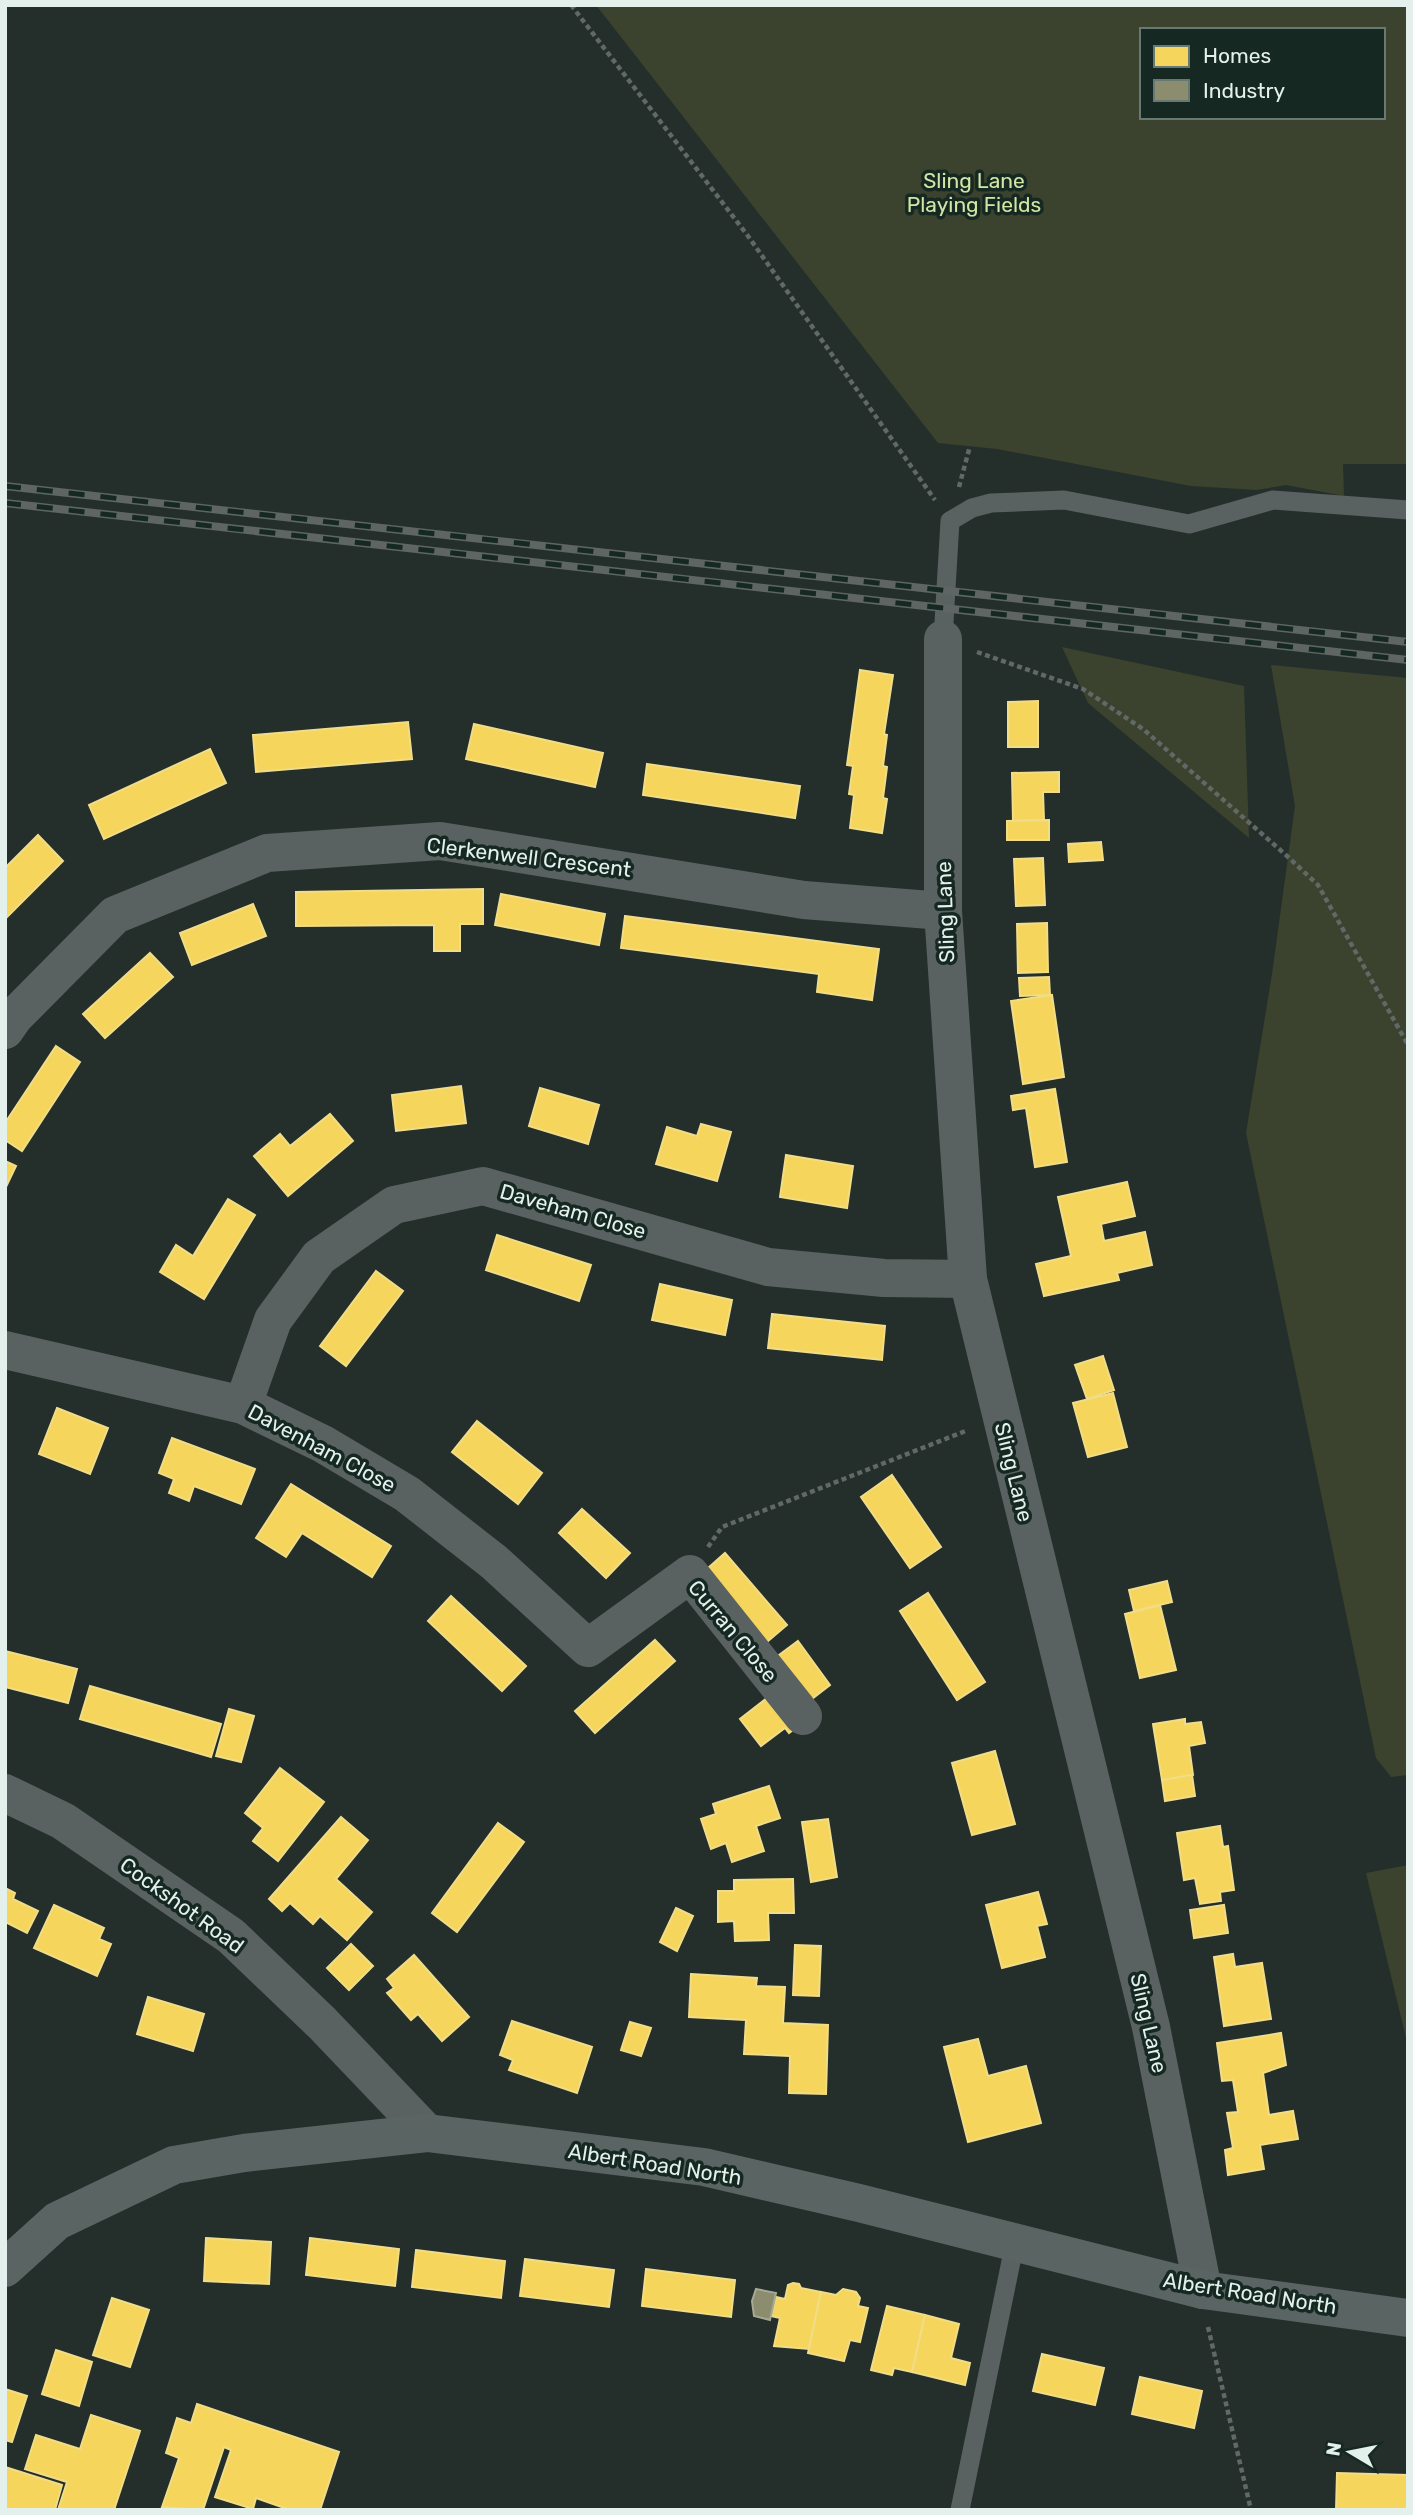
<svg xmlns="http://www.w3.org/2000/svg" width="1413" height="2515" viewBox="0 0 1413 2515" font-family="Rubik,sans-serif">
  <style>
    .green { fill: #3b422e; fill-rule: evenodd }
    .homes { fill: #f6d55c; stroke: #f1dd87; stroke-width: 2 }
    .industry { fill: #8c8c6e; stroke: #a6aa94; stroke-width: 2 }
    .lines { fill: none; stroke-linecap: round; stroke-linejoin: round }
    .path { stroke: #616866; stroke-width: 4.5; stroke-dasharray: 5 3.5; stroke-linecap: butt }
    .lane { stroke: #5a6261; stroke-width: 19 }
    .street { stroke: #5a6261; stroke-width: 38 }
    .secondary { stroke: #5a6463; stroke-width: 38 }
    .rail-casing { stroke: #5e6563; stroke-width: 8 }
    .rail { stroke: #152922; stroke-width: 5; stroke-dasharray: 16; stroke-linecap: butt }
    .labels { text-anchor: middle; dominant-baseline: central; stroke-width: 7; stroke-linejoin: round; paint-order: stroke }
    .park-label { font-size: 21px; fill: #d3e5a5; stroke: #152922 }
    .street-label { font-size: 21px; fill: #e4f0ec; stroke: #152922 }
  </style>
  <rect width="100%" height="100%" fill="#242f2b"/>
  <!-- green -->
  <g class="green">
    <path d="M 596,5 L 1408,5 L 1408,464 L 1343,464 L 1344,496 L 1286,485 L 1257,490 L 1191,486 L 997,449 L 938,443 ZM 1142,30 L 1383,30 L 1383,117 L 1142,117 Z"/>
    <polygon points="1062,647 1244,686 1249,838 1088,703"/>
    <polygon points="1271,665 1408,678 1408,1775 1391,1777 1376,1758 1246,1133 1272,974 1295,806"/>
    <polygon points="1408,1865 1408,2046 1366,1873"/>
  </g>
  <!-- homes -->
  <g class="homes">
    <polygon points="860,670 893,675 884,734 887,735 883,766 887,767 883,798 887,799 882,833 850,828 854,795 849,794 853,766 847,765"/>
    <polygon points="1038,701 1038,747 1008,747 1008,702"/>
    <polygon points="408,722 412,759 256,772 253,735"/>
    <polygon points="474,724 603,753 595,787 466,759"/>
    <polygon points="210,749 226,783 104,839 89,805"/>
    <polygon points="647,764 800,786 795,818 643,795"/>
    <polygon points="1059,772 1059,792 1043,792 1044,820 1013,821 1012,773"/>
    <polygon points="1049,820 1049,840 1007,840 1007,821"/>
    <polygon points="38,835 63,861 5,919 5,868"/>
    <polygon points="1101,842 1103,860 1069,862 1068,844"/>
    <polygon points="1043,858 1045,905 1016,906 1014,859"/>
    <polygon points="483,889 483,924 460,924 460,951 434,951 434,925 296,926 296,892"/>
    <polygon points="501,894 605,914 599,945 495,925"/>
    <polygon points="253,904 266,936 192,965 180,933"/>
    <polygon points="625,916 879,949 872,1000 817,992 819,974 621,948"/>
    <polygon points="1047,923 1048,972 1018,973 1017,924"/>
    <polygon points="150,953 173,977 105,1038 83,1014"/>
    <polygon points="1049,977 1050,995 1020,996 1019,978"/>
    <polygon points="1052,995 1064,1077 1023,1084 1011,1001"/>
    <polygon points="56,1046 80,1062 22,1151 5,1140 5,1123"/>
    <polygon points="461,1086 466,1123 396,1131 392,1095"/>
    <polygon points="540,1088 599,1105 588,1144 529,1126"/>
    <polygon points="1055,1089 1067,1162 1035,1167 1026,1108 1013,1110 1011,1096"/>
    <polygon points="330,1114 353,1141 288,1196 254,1156 280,1134 290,1146"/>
    <polygon points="701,1124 731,1132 717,1181 656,1164 667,1127 697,1136"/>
    <polygon points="786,1155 853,1166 847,1208 780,1197"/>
    <polygon points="5,1161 16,1166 5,1189"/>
    <polygon points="1127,1182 1135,1216 1101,1224 1104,1241 1145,1232 1152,1265 1117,1273 1119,1280 1044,1296 1036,1264 1071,1256 1058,1197"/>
    <polygon points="228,1199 255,1215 204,1299 160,1272 176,1245 193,1256"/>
    <polygon points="497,1235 591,1265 579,1301 486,1270"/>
    <polygon points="376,1271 403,1291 346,1366 320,1346"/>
    <polygon points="660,1284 732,1300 725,1335 652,1320"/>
    <polygon points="772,1314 885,1326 882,1360 768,1348"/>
    <polygon points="1103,1356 1114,1390 1087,1399 1075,1365"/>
    <polygon points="1113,1393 1127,1447 1088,1457 1073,1403"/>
    <polygon points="57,1408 108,1428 90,1474 39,1454"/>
    <polygon points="477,1421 542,1473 518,1504 452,1452"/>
    <polygon points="172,1438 255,1469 241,1504 194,1486 189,1501 169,1493 174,1479 159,1473"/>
    <polygon points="892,1475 941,1547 910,1568 861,1497"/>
    <polygon points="291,1484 391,1546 372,1577 302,1533 286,1557 256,1538"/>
    <polygon points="582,1509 630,1553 606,1578 559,1533"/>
    <polygon points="725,1553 787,1625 761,1647 700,1575"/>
    <polygon points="1167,1581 1172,1602 1134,1611 1129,1590"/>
    <polygon points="928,1593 985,1682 957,1700 900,1611"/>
    <polygon points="451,1596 526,1666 502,1691 428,1621"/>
    <polygon points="1160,1605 1176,1670 1140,1678 1125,1614"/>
    <polygon points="655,1640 675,1661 595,1733 575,1711"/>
    <polygon points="798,1641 830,1685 804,1705 771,1661"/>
    <polygon points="5,1651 77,1669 68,1703 5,1687"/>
    <polygon points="90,1686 221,1724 211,1757 80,1719"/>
    <polygon points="767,1698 803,1722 789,1733 785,1728 761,1746 740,1719"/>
    <polygon points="229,1709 254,1716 241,1762 216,1756"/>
    <polygon points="1185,1719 1185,1724 1201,1722 1205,1743 1189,1746 1193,1775 1162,1780 1153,1724"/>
    <polygon points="995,1751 1015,1824 972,1835 952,1763"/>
    <polygon points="280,1768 324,1802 278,1861 253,1841 263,1828 245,1813"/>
    <polygon points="1192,1775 1195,1796 1165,1801 1162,1780"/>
    <polygon points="769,1786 780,1818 756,1826 764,1851 732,1862 726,1843 711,1849 701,1819 716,1814 713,1804"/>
    <polygon points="341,1817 368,1840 336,1879 372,1912 347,1940 320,1916 313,1924 290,1903 282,1911 269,1899"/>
    <polygon points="828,1819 837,1877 811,1882 802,1822"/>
    <polygon points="498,1823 524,1842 457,1932 432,1913"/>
    <polygon points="1220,1826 1223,1847 1228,1846 1234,1890 1220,1892 1221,1901 1200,1904 1195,1878 1184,1880 1177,1833"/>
    <polygon points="793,1879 794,1913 768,1913 769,1940 735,1941 734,1921 718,1922 718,1891 734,1891 734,1880"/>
    <polygon points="5,1888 15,1893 13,1899 38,1911 27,1933 5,1922"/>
    <polygon points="1038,1892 1047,1924 1037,1926 1045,1957 1002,1968 986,1905"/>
    <polygon points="54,1905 104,1928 99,1939 111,1944 97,1976 34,1948"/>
    <polygon points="1224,1905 1228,1933 1194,1938 1190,1910"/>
    <polygon points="676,1908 693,1916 677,1951 660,1942"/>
    <polygon points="351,1944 373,1966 349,1990 327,1968"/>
    <polygon points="795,1945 821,1946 819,1996 793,1995"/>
    <polygon points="1233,1954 1235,1967 1262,1963 1271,2019 1224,2026 1214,1957"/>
    <polygon points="414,1955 469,2017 442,2041 418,2014 411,2020 387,1993 394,1988 387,1979"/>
    <polygon points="691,1974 757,1978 756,1986 785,1987 783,2023 828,2025 826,2094 789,2093 790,2056 744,2054 746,2020 689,2017"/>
    <polygon points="148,1997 204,2014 193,2051 137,2034"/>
    <polygon points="512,2021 592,2047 577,2093 509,2070 513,2060 500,2055"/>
    <polygon points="630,2022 651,2028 641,2056 621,2050"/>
    <polygon points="1281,2033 1286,2065 1263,2073 1269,2115 1293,2111 1298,2139 1260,2145 1264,2169 1228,2175 1225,2150 1233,2148 1227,2113 1238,2112 1233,2080 1222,2081 1217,2043"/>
    <polygon points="978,2039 988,2076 1026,2066 1041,2123 968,2142 944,2047"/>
    <polygon points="206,2238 271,2242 269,2284 204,2281"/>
    <polygon points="310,2238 399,2249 395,2286 306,2275"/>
    <polygon points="416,2250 505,2261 501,2298 412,2287"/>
    <polygon points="525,2259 614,2270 609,2307 520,2296"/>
    <polygon points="646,2269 735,2280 731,2317 642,2306"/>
    <polygon points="793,2283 799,2284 801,2288 821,2292 809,2349 774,2346 780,2318 771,2316 776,2297 785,2299 788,2285"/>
    <polygon points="843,2289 856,2292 860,2298 858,2306 868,2308 860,2342 850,2340 844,2361 808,2353 821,2292 836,2295"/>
    <polygon points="112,2298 149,2310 130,2367 93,2355"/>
    <polygon points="887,2306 925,2315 912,2372 894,2368 892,2375 871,2370"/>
    <polygon points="925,2315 959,2324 951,2358 970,2363 965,2385 912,2372"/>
    <polygon points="56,2350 92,2362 79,2406 42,2394"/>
    <polygon points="1042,2354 1104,2368 1095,2405 1033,2391"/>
    <polygon points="1140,2377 1202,2391 1194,2428 1132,2414"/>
    <polygon points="5,2389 27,2396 12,2442 5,2440"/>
    <polygon points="197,2404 339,2452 320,2510 290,2510 256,2498 253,2509 215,2497 231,2450 224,2447 203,2510 162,2507 179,2458 166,2453 177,2418 191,2423"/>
    <polygon points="91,2415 140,2431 114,2510 58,2510 67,2482 25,2469 36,2435 80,2449"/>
    <polygon points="5,2467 62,2485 55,2510 5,2510"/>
    <polygon points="1337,2473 1408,2475 1408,2510 1336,2510"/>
  </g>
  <!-- industry -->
  <polygon class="industry" points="756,2289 776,2293 770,2320 754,2316 752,2301"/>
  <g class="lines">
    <!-- path -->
    <g class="path">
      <polyline points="571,5 748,236 935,500"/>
      <polyline points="959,487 970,446"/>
      <polyline points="977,652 1083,689 1143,729 1287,856 1318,885 1408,1045"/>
      <polyline points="708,1547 722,1527 968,1430"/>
      <polyline points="1208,2327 1251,2510"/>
    </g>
    <!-- lane -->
    <g class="lane">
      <polyline points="943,639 950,521 972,508 991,503 1064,500 1189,524 1273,500 1408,510"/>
      <polyline points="960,2510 1015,2242"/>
    </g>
    <!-- street -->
    <g class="street">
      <polyline points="943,639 943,911 968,1279 1151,2027 1203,2290"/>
      <polyline points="5,1030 14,1017 115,915 267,853 440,841 804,900 943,911"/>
      <polyline points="5,1350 243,1405 323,1444 407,1494 494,1562 588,1648 690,1574 803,1716"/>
      <polyline points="243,1405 273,1320 319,1257 394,1205 483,1186 768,1267 884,1278 968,1279"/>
      <polyline points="5,1793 63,1821 231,1936 322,2023 427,2133"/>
    </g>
    <!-- secondary -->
    <polyline class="secondary" points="5,2268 57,2221 174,2165 244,2153 427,2133 704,2167 859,2203 1203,2290 1408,2318"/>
    <defs>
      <g id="rail">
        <polyline points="5,486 1408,642"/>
        <polyline points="5,503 1408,660"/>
      </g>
    </defs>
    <!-- rail casing -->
    <use href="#rail" class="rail-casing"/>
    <!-- rail -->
    <use href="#rail" class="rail"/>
  </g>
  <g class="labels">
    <!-- park labels -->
    <g class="park-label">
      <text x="974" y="180">Sling Lane<tspan x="974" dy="24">Playing Fields</tspan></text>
    </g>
    <!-- street labels -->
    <g class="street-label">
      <text transform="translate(529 857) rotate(7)">Clerkenwell Crescent</text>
      <text transform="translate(945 912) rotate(-92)">Sling Lane</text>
      <text transform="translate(573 1211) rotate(16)">Daveham Close</text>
      <text transform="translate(322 1448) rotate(28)">Davenham Close</text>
      <text transform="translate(1014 1472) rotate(76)">Sling Lane</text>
      <text transform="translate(733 1631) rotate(50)">Curran Close</text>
      <text transform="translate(182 1905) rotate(36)">Cockshot Road</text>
      <text transform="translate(1149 2023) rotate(77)">Sling Lane</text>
      <text transform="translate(655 2164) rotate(9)">Albert Road North</text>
      <text transform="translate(1250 2293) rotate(9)">Albert Road North</text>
    </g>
  </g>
  <!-- border -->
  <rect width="1413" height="2515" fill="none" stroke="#e4f0ec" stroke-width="14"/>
  <!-- legend -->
  <rect x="1140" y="28" width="245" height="91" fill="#152922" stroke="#687973" stroke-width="2"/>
  <rect x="1154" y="46" width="35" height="21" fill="#f6d55c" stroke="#687973" stroke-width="2"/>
  <text x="1203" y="63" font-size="21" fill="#e4f0ec">Homes</text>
  <rect x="1154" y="80" width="35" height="21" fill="#8c8c6e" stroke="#687973" stroke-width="2"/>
  <text x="1203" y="98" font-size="21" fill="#e4f0ec">Industry</text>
  <!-- north arrow -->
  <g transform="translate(1350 2452) rotate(280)" stroke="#152922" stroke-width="5" paint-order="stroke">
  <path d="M0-5L12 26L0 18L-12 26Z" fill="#e4f0ec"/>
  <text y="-10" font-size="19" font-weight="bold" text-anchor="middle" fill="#e4f0ec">N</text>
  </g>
</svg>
